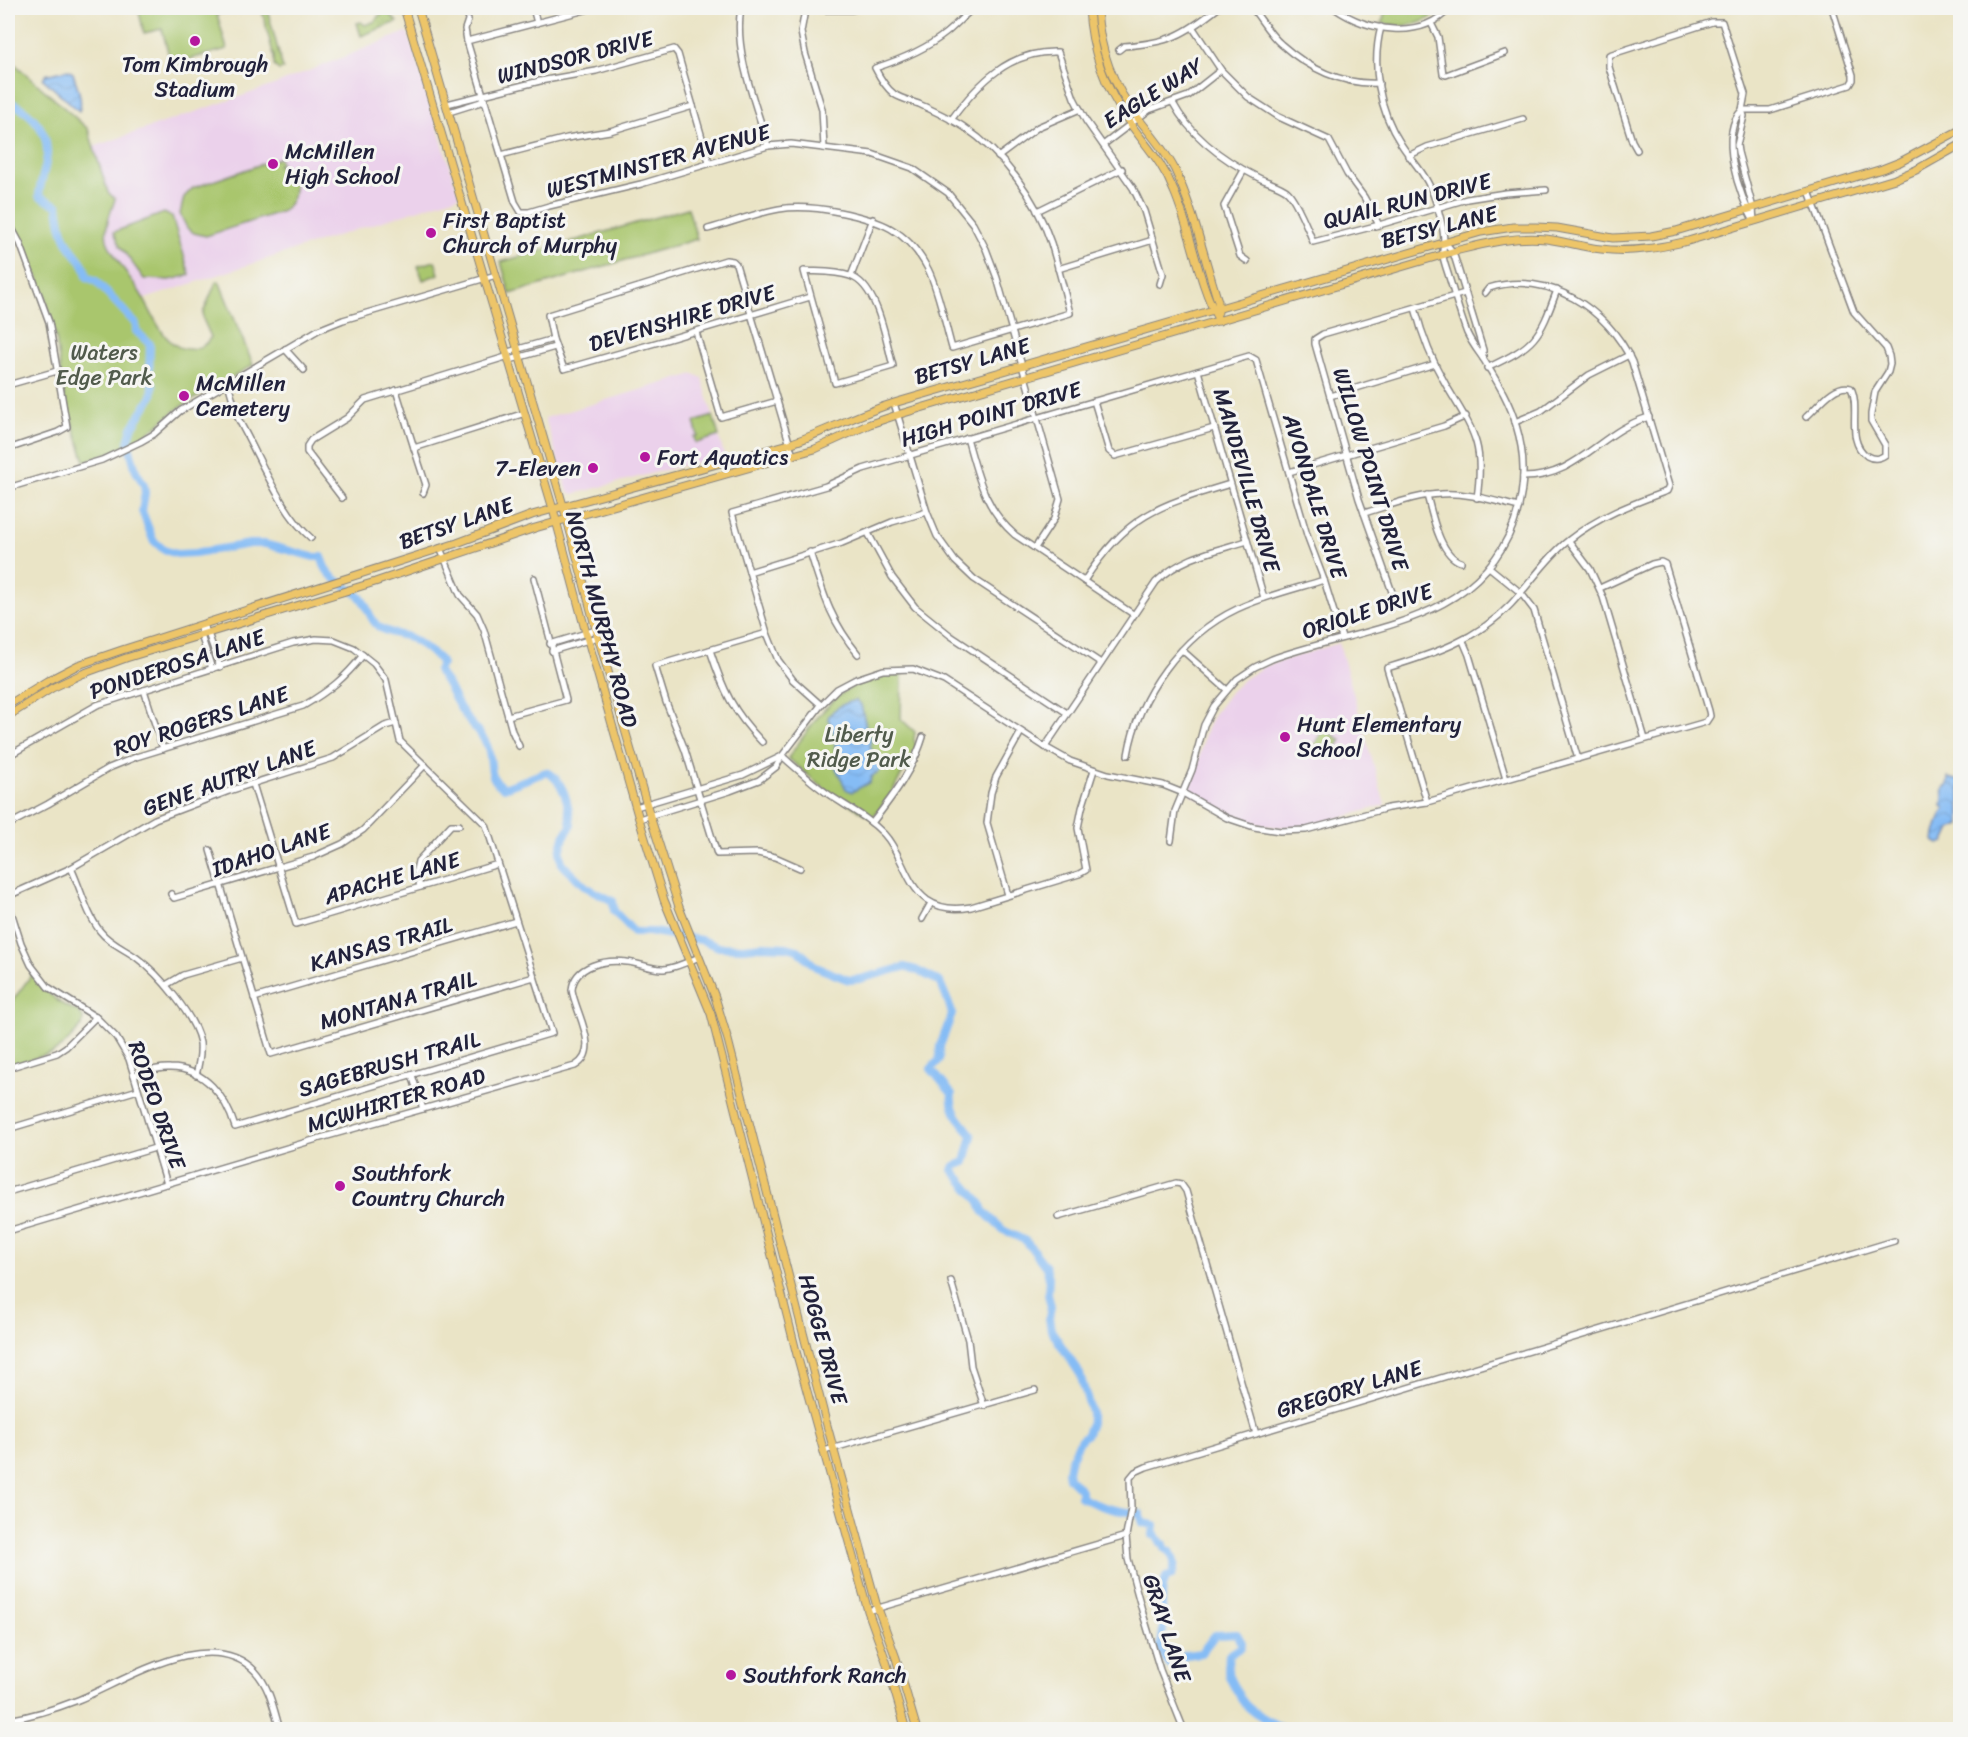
<svg xmlns="http://www.w3.org/2000/svg" width="1968" height="1737" viewBox="0 0 1968 1737" font-family="Sriracha,sans-serif">
  <style>
    .built { fill: #ebd1eb }
    .grass { fill: url(#grass-tufts); stroke: #667454; stroke-width: 1.5 }
    .green { fill: #a9c66d; stroke: #667454; stroke-width: 1.5 }
    .water { fill: url(#water-waves); stroke: #546f98; stroke-width: 1.5 }
    .lines { fill: none; stroke-linecap: round; stroke-linejoin: round }
    .river { stroke: #85bcf5; stroke-width: 8 }
    .minor-casing { stroke: #868380; stroke-width: 8 }
    .major-casing { stroke: #868380; stroke-width: 9 }
    .minor { stroke: #fff; stroke-width: 5 }
    .major { stroke: #edc569; stroke-width: 7 }
    .poi-dot { fill: #b5179e; stroke: #f6f6f2; stroke-width: 2 }
    .labels { text-anchor: middle; dominant-baseline: central; stroke-width: 6; stroke-linejoin: round; paint-order: stroke }
    .street-label { font-size: 22px; fill: #22223b; stroke: #f6f6f2 }
    .poi-label { font-size: 22px; fill: #22223b; stroke: #f6f6f2; text-anchor: start }
    .park-label { font-size: 22px; fill: #515b4c; stroke: #f6f6f2 }
  </style>
  <defs>
    <pattern id="grass-tufts" width="24" height="20" patternUnits="userSpaceOnUse" patternTransform="scale(1.5)"><rect width="24" height="20" fill="#a9c66d"/><path d="M3 7l-1-3M5 7V3M7 7l1-3M15 17l-1-3M17 17v-4M19 17l1-3" fill="none" stroke="#91aa5f"/></pattern>
    <pattern id="water-waves" width="16" height="10" patternUnits="userSpaceOnUse" patternTransform="scale(1.5)"><rect width="16" height="10" fill="#85bcf5"/><path d="M0 5q4-4 8 0t8 0" fill="none" stroke="#73a1d3"/></pattern>
  </defs>
  <rect width="100%" height="100%" fill="#f6f6f2"/>
  <filter id="ink" filterUnits="userSpaceOnUse"><feTurbulence type="fractalNoise" baseFrequency=".0167" numOctaves="2"/><feDisplacementMap in="SourceGraphic" scale="12" xChannelSelector="R" yChannelSelector="G"/><feConvolveMatrix kernelMatrix="1 2 1 2 8 2 1 2 1" color-interpolation-filters="sRGB"/></filter>
  <filter id="wash" filterUnits="userSpaceOnUse"><feTurbulence type="fractalNoise" baseFrequency=".008" numOctaves="4" result="noise"/><feDisplacementMap in="SourceGraphic" scale="24" xChannelSelector="R" yChannelSelector="G"/><feGaussianBlur stdDeviation="1.35" result="paint"/><feColorMatrix in="noise" values="0 0 0 0 0 0 0 0 0 0 0 0 0 0 0 0 0 1.4 0 .05"/><feComposite in="paint" operator="in"/></filter>
  <g filter="url(#wash)">
    <rect width="100%" height="100%" fill="#eae4c6"/>
    <!-- built -->
    <g class="built">
      <polygon points="406,32 408,33 459,196 145,299 107,243 105,229 115,199 108,192 93,147 271,86"/>
      <polygon points="694,374 702,378 725,458 688,464 574,494 568,492 545,418"/>
      <polygon points="1339,643 1385,805 1322,823 1298,827 1276,827 1252,823 1233,817 1190,794 1189,788 1197,768 1205,733 1214,714 1231,691 1244,679 1265,666"/>
    </g>
    <!-- grass -->
    <g class="grass">
      <polygon points="264,8 267,8 283,69 279,70 274,66 274,57 262,11"/>
      <polygon points="379,8 384,8 397,22 361,36 357,23 361,22 365,25 376,21 378,16 381,15"/>
    </g>
    <!-- green -->
    <g class="green">
      <polygon points="138,8 242,8 217,14 227,49 171,64 162,29 144,33"/>
      <path d="M 1386,8 L 1445,8 C 1427,23 1406,30 1382,23 Z"/>
      <path d="M 8,58 L 88,129 L 108,192 L 115,199 C 111,213 104,226 107,240 C 110,252 131,279 139,291 C 152,310 164,353 193,349 C 202,347 206,345 211,337 L 203,319 L 203,313 L 216,282 L 219,281 L 253,365 L 180,407 L 140,439 L 112,452 L 85,461 L 64,397 L 56,338 L 45,295 L 28,253 L 8,218 Z"/>
      <path d="M 279,158 L 281,163 L 277,165 C 297,174 300,196 283,211 L 206,236 L 194,233 L 187,228 L 180,214 L 184,197 L 193,188 Z"/>
      <polygon points="688,208 697,239 510,294 501,262"/>
      <polygon points="164,213 172,217 190,275 170,280 144,279 120,246 114,232"/>
      <polygon points="435,261 439,274 423,280 418,266"/>
      <polygon points="713,416 719,436 696,443 694,437 698,436 694,422"/>
      <path d="M 887,675 L 902,675 L 901,719 L 915,732 L 914,740 L 917,747 L 891,794 L 872,818 L 827,791 L 788,758 C 816,719 836,683 887,675 Z"/>
      <polygon points="1324,729 1341,740 1330,757 1313,746"/>
      <polygon points="32,974 41,987 62,1004 79,1012 83,1018 82,1026 63,1046 52,1053 8,1066 8,1007"/>
    </g>
    <!-- water -->
    <g class="water">
      <path d="M 68,70 L 73,73 C 76,84 84,100 79,111 L 43,79 L 45,75 Z"/>
      <path d="M 856,700 L 861,705 L 867,731 L 871,738 L 870,746 L 880,768 L 879,771 L 871,777 L 870,782 L 852,792 L 846,789 L 835,766 L 835,737 L 828,718 C 832,709 846,702 856,700 Z"/>
      <path d="M 1948,778 L 1960,781 L 1960,825 L 1951,829 L 1945,842 L 1939,844 L 1934,841 C 1935,828 1939,819 1945,808 L 1942,806 L 1944,788 L 1947,786 Z"/>
    </g>
    <g class="lines">
      <!-- river -->
      <path class="river" d="M 8,101 C 28,110 46,126 47,150 C 48,165 40,180 39,196 L 58,206 C 60,221 62,235 71,248 C 78,258 86,264 87,277 L 96,281 L 136,324 L 136,331 L 150,344 L 149,379 L 153,385 L 152,396 L 132,428 L 128,442 L 136,471 L 144,485 L 145,493 L 142,511 L 153,540 L 164,550 L 177,554 L 195,553 L 250,544 L 265,544 L 313,557 L 322,557 C 324,578 346,584 359,596 C 369,605 368,619 379,627 C 387,633 396,634 405,636 C 415,639 421,645 429,651 C 434,655 439,657 442,664 L 438,670 C 441,677 447,682 450,689 C 455,700 462,712 469,721 C 475,728 482,735 486,743 C 495,760 485,778 504,788 L 546,772 C 565,780 569,807 571,826 L 564,837 L 560,852 L 562,864 L 586,887 L 613,901 L 614,911 L 634,932 L 654,932 L 701,940 L 719,947 L 743,948 L 763,946 L 787,947 L 798,950 L 816,967 L 849,980 L 860,979 L 904,967 L 916,970 L 940,982 L 949,1004 L 952,1014 L 940,1046 L 939,1060 L 931,1069 L 952,1094 C 949,1112 964,1123 972,1136 L 965,1162 L 955,1166 L 953,1170 L 980,1202 L 983,1211 L 1003,1230 L 1026,1241 L 1046,1267 L 1049,1277 L 1048,1294 L 1051,1307 L 1049,1318 L 1051,1330 L 1080,1374 L 1091,1412 L 1091,1423 L 1087,1434 L 1081,1439 L 1070,1461 L 1068,1471 L 1069,1478 L 1081,1490 L 1081,1497 C 1099,1507 1119,1512 1140,1513 L 1143,1523 L 1154,1525 L 1153,1535 L 1157,1536 L 1161,1543 L 1164,1544 L 1165,1549 L 1170,1551 C 1174,1558 1176,1567 1172,1575 L 1166,1577 C 1156,1600 1169,1626 1159,1649 L 1169,1664 L 1173,1665 L 1186,1655 L 1201,1653 L 1215,1635 L 1237,1634 L 1242,1643 L 1241,1647 L 1229,1655 C 1227,1674 1227,1676 1237,1691 C 1239,1693 1240,1697 1241,1699 C 1251,1714 1270,1720 1284,1730"/>
    </g>
  </g>
  <g filter="url(#ink)">
    <g class="lines">
      <defs>
        <g id="minor">
          <polyline points="533,8 537,23"/>
          <path d="M 741,8 C 733,51 756,104 768,146"/>
          <path d="M 1252,8 C 1261,19 1270,35 1281,44 C 1308,68 1342,85 1379,83"/>
          <path d="M 1334,8 C 1367,31 1420,41 1450,8"/>
          <polyline points="468,20 465,29 467,41 515,202 521,212 529,212 549,206 641,184 768,146 791,144 872,154 912,168 948,193 973,224 986,249 997,278 1060,499 1054,519 1035,548"/>
          <polyline points="1431,23 1438,37 1443,74 1446,75 1505,53"/>
          <polyline points="1193,28 1221,70 1248,97 1279,117 1329,140 1347,174 1364,197 1379,225"/>
          <polyline points="467,41 593,8"/>
          <path d="M 1119,50 L 1124,46 C 1169,43 1184,35 1218,8"/>
          <path d="M 1173,103 C 1191,137 1225,161 1259,178 C 1267,182 1282,186 1288,192 C 1296,200 1309,231 1313,242 L 1379,225 L 1467,199 L 1505,193 L 1546,190"/>
          <polyline points="447,104 540,81 596,71 674,49 678,54 709,162"/>
          <polyline points="1742,110 1770,110 1850,85 1853,80 1853,75 1832,8"/>
          <polyline points="449,112 481,102 484,96"/>
          <path d="M 951,120 C 978,83 1010,50 1058,52 L 1074,98 L 1086,121 L 1133,188 L 1144,211 L 1163,274 L 1160,284"/>
          <polyline points="1103,145 1149,110 1188,96 1221,70"/>
          <polyline points="824,148 822,109 805,53 801,32 805,10 851,10 860,8"/>
          <path d="M 1637,150 L 1632,141 L 1609,67 L 1609,55 L 1712,22 L 1722,22 L 1745,94 L 1742,110 L 1744,116 L 1737,145 L 1738,152 L 1753,208 L 1754,221 C 1739,196 1718,134 1742,110"/>
          <polyline points="501,155 567,138 610,131 693,106"/>
          <polyline points="1408,156 1427,147 1523,119"/>
          <polyline points="998,157 1038,127 1080,109"/>
          <polyline points="1244,170 1224,206 1240,256 1247,261"/>
          <polyline points="1037,211 1122,169"/>
          <polyline points="8,221 20,243 49,322 67,427 58,432 8,449"/>
          <path d="M 708,229 C 731,223 755,213 779,209 C 798,206 819,208 839,212 C 879,220 907,229 928,269 C 939,291 945,324 952,348 L 1070,313 C 1064,290 1058,266 1051,243 C 1036,198 1003,153 964,127 C 950,118 934,111 919,104 C 911,101 901,99 894,94 C 885,87 880,78 875,68 C 900,60 925,50 946,33 C 956,25 964,15 974,8"/>
          <polyline points="1444,241 1453,252 1483,350 1483,358"/>
          <polyline points="1058,269 1153,240"/>
          <path d="M 804,271 C 818,272 836,271 850,276 C 878,285 886,341 893,366 L 835,383 Z"/>
          <polyline points="851,276 873,219"/>
          <path d="M 1415,308 C 1422,335 1432,361 1446,385 C 1473,431 1485,442 1477,498"/>
          <polyline points="696,332 721,417 777,401"/>
          <polyline points="285,349 304,370"/>
          <polyline points="508,352 553,339"/>
          <polyline points="510,360 555,347"/>
          <path d="M 1487,368 C 1536,345 1539,339 1557,290"/>
          <polyline points="1198,371 1264,598"/>
          <path d="M 228,383 L 238,418 L 243,428 C 261,461 283,515 311,538"/>
          <polyline points="8,385 57,371"/>
          <polyline points="396,390 414,448 525,413"/>
          <polyline points="1330,396 1435,364"/>
          <polyline points="1094,401 1109,451 1115,456 1214,428"/>
          <polyline points="894,403 927,512 937,536 955,561 974,579 1101,663"/>
          <path d="M 1806,417 C 1818,407 1833,383 1851,388 C 1861,408 1845,441 1867,456 C 1874,460 1879,459 1885,455 L 1885,445 L 1871,421 L 1871,414 L 1875,392 L 1888,372 L 1890,364 L 1889,356 L 1886,348 L 1854,312 L 1809,191"/>
          <polyline points="1515,422 1541,411 1589,375 1629,355"/>
          <path d="M 967,438 C 978,476 984,508 1015,535 L 1133,614"/>
          <polyline points="414,448 426,485 423,493"/>
          <path d="M 793,456 C 775,392 755,328 736,264 L 733,261 L 726,260 L 548,315 L 553,339 L 564,369 C 646,346 728,322 810,297"/>
          <polyline points="1289,472 1444,426 1466,416"/>
          <path d="M 1523,477 C 1579,477 1600,431 1649,417"/>
          <polyline points="8,488 102,460 140,442 154,434 180,411 318,330 343,320 496,275"/>
          <path d="M 1427,495 C 1432,514 1440,556 1461,562"/>
          <polyline points="342,498 307,452 307,446 311,440 347,418 365,400 509,356"/>
          <path d="M 1364,513 C 1389,506 1415,495 1441,494 C 1467,492 1494,501 1519,507"/>
          <polyline points="868,533 892,577 915,607 951,636 1067,713"/>
          <polyline points="1569,541 1590,569 1603,597 1645,739"/>
          <polyline points="440,548 460,595 477,614 484,630 512,731 519,746"/>
          <path d="M 810,552 C 823,593 830,620 858,654"/>
          <polyline points="1489,567 1521,593 1534,610 1578,759"/>
          <polyline points="749,572 842,543 892,522 927,512"/>
          <path d="M 1084,581 C 1128,514 1157,506 1230,484"/>
          <polyline points="1397,599 1392,592 1359,499 1315,344 1315,339 1323,334 1465,293"/>
          <polyline points="202,625 201,635 212,669"/>
          <polyline points="202,625 208,633 220,667"/>
          <polyline points="767,633 655,666 666,702 685,750 717,854 758,853 775,857 800,868"/>
          <polyline points="1463,641 1469,655 1506,779"/>
          <polyline points="550,644 596,630"/>
          <path d="M 710,650 C 723,690 733,712 762,742"/>
          <polyline points="1182,650 1227,690"/>
          <polyline points="552,651 598,637"/>
          <polyline points="144,690 163,749"/>
          <polyline points="821,705 793,680 778,660 767,633 732,513 826,486 863,469 1249,356 1256,360 1307,535 1324,580 1342,638"/>
          <polyline points="508,716 566,700 534,578"/>
          <path d="M 1045,747 L 1156,582 C 1181,557 1214,551 1247,541"/>
          <path d="M 1128,755 C 1138,695 1182,635 1237,609 C 1264,596 1295,589 1324,580"/>
          <path d="M 8,756 L 97,705 L 293,643 L 316,639 L 334,640 L 354,648 L 374,664 L 386,680 L 400,741 L 486,825 L 552,1033 L 235,1127 C 226,1097 205,1068 170,1068 C 158,1067 145,1072 134,1075"/>
          <path d="M 782,756 C 797,769 812,783 828,794 C 847,807 868,817 884,834 C 902,853 905,884 927,900 C 940,909 955,910 971,907 L 1079,874 L 1086,870 L 1078,828 L 1082,808 L 1094,770"/>
          <polyline points="253,784 296,924 498,864"/>
          <path d="M 1427,802 L 1387,668 C 1433,654 1477,640 1511,604 C 1531,583 1546,558 1569,540 C 1599,516 1632,504 1667,491 L 1669,486 L 1632,362 C 1608,309 1548,270 1489,288 L 1485,293"/>
          <polyline points="636,807 743,775 782,756"/>
          <polyline points="639,819 730,791 759,780 776,767 782,756 821,705 837,689 856,679 883,670 913,669 944,681 1045,747 1070,761 1108,774 1163,785 1183,793 1227,818 1254,827 1280,831 1306,830 1388,808 1427,802 1706,722 1710,716 1709,711 1665,564 1661,562 1652,564 1600,588"/>
          <path d="M 872,823 C 893,796 913,770 923,737"/>
          <path d="M 8,825 L 48,804 L 109,768 L 136,757 L 303,706 C 329,691 345,678 363,655"/>
          <path d="M 1171,841 L 1175,811 L 1192,770 L 1204,725 L 1214,706 L 1237,679 L 1255,667 L 1272,659 C 1362,626 1475,627 1514,523 C 1525,491 1526,457 1516,425 C 1510,402 1496,380 1484,360 C 1478,351 1472,344 1467,333 C 1460,315 1455,296 1449,277 C 1447,270 1444,263 1443,256 C 1442,251 1444,247 1444,242 C 1444,226 1435,195 1427,181 C 1420,168 1409,157 1401,144 C 1379,111 1371,65 1381,27"/>
          <polyline points="210,850 271,1054 534,977"/>
          <path d="M 71,868 C 81,889 86,913 100,931 C 110,944 125,949 137,958 C 159,974 195,1016 200,1043 C 201,1054 199,1064 196,1075"/>
          <polyline points="420,887 416,870 418,861 451,825 459,825"/>
          <polyline points="171,894 174,898 313,857 342,844 363,830 425,765"/>
          <polyline points="1008,895 987,823 991,793 996,777 1021,732"/>
          <polyline points="8,896 71,868 155,819 229,791 333,758 385,726 396,723"/>
          <polyline points="8,902 21,943 31,965 48,987 97,1018 116,1037 129,1059 167,1184"/>
          <polyline points="922,919 931,903"/>
          <polyline points="166,985 183,975 242,958"/>
          <polyline points="254,998 516,921"/>
          <polyline points="8,1068 57,1053 66,1047 96,1017"/>
          <polyline points="412,1075 423,1109"/>
          <polyline points="8,1129 138,1090"/>
          <polyline points="8,1192 155,1148"/>
          <polyline points="1058,1217 1176,1183 1181,1184 1186,1191 1256,1434"/>
          <path d="M 8,1231 L 317,1139 L 575,1066 C 602,1051 575,1012 572,990 C 574,965 606,959 627,962 C 639,963 652,970 664,969 C 676,968 688,962 699,957"/>
          <polyline points="951,1281 968,1340 971,1366 984,1406"/>
          <polyline points="824,1451 1035,1390"/>
          <polyline points="1126,1536 1128,1559 1143,1614 1160,1670 1184,1730"/>
          <polyline points="868,1611 1126,1536 1131,1508 1130,1478 1135,1472 1146,1467 1894,1241"/>
          <path d="M 8,1720 C 32,1716 55,1709 78,1700 C 125,1681 210,1624 255,1671 C 270,1687 274,1710 280,1730"/>
        </g>
        <g id="major">
          <polyline points="404,8 553,509 586,633 639,819 664,900 711,1014 797,1355 868,1611 886,1661 906,1730"/>
          <polyline points="418,8 567,519 598,637 650,816 679,907 715,997 728,1040 825,1418 876,1603 896,1658 917,1730"/>
          <path d="M 1089,8 C 1091,50 1105,88 1129,122 C 1146,146 1163,163 1174,191 C 1192,233 1197,280 1219,321"/>
          <path d="M 1097,8 C 1099,48 1113,86 1138,118 C 1151,135 1165,150 1175,170 C 1194,211 1204,258 1218,301 L 1218,312"/>
          <path d="M 8,705 L 47,681 L 78,665 L 122,650 L 457,543 L 532,515 L 789,444 C 825,432 858,414 894,403 L 1481,232 L 1513,227 L 1536,227 L 1557,228 L 1613,238 L 1651,236 L 1676,231 L 1882,169 L 1900,162 L 1960,130"/>
          <path d="M 8,716 L 52,688 L 82,674 L 126,658 L 375,582 L 535,528 L 815,449 L 870,424 L 897,415 L 1459,250 C 1487,243 1516,236 1546,239 C 1564,241 1582,247 1601,249 C 1630,253 1659,248 1688,241 L 1895,179 L 1916,170 L 1960,145"/>
        </g>
      </defs>
      <!-- minor casing -->
      <use href="#minor" class="minor-casing"/>
      <!-- major casing -->
      <use href="#major" class="major-casing"/>
      <!-- minor -->
      <use href="#minor" class="minor"/>
      <!-- major -->
      <use href="#major" class="major"/>
    </g>
  </g>
  <!-- markers -->
  <g class="poi-dot">
    <circle cx="195" cy="41" r="6"/>
    <circle cx="273" cy="164" r="6"/>
    <circle cx="431" cy="233" r="6"/>
    <circle cx="184" cy="396" r="6"/>
    <circle cx="645" cy="457" r="6"/>
    <circle cx="593" cy="468" r="6"/>
    <circle cx="1285" cy="737" r="6"/>
    <circle cx="340" cy="1186" r="6"/>
    <circle cx="731" cy="1675" r="6"/>
  </g>
  <g class="labels">
    <!-- street labels -->
    <g class="street-label">
      <text transform="translate(575 57) rotate(-14)">WINDSOR DRIVE</text>
      <text transform="translate(1153 93) rotate(-32)">EAGLE WAY</text>
      <text transform="translate(658 161) rotate(-15)">WESTMINSTER AVENUE</text>
      <text transform="translate(1407 201) rotate(-14)">QUAIL RUN DRIVE</text>
      <text transform="translate(1439 227) rotate(-14)">BETSY LANE</text>
      <text transform="translate(682 318) rotate(-16)">DEVENSHIRE DRIVE</text>
      <text transform="translate(972 361) rotate(-16)">BETSY LANE</text>
      <text transform="translate(991 414) rotate(-16)">HIGH POINT DRIVE</text>
      <text transform="translate(1371 469) rotate(73)">WILLOW POINT DRIVE</text>
      <text transform="translate(1247 480) rotate(74)">MANDEVILLE DRIVE</text>
      <text transform="translate(1315 496) rotate(73)">AVONDALE DRIVE</text>
      <text transform="translate(456 523) rotate(-19)">BETSY LANE</text>
      <text transform="translate(1367 611) rotate(-18)">ORIOLE DRIVE</text>
      <text transform="translate(602 619) rotate(75)">NORTH MURPHY ROAD</text>
      <text transform="translate(177 664) rotate(-18)">PONDEROSA LANE</text>
      <text transform="translate(201 721) rotate(-18)">ROY ROGERS LANE</text>
      <text transform="translate(229 778) rotate(-20)">GENE AUTRY LANE</text>
      <text transform="translate(271 850) rotate(-19)">IDAHO LANE</text>
      <text transform="translate(392 878) rotate(-16)">APACHE LANE</text>
      <text transform="translate(381 944) rotate(-16)">KANSAS TRAIL</text>
      <text transform="translate(398 1000) rotate(-16)">MONTANA TRAIL</text>
      <text transform="translate(389 1064) rotate(-16)">SAGEBRUSH TRAIL</text>
      <text transform="translate(396 1100) rotate(-16)">MCWHIRTER ROAD</text>
      <text transform="translate(157 1105) rotate(71)">RODEO DRIVE</text>
      <text transform="translate(823 1339) rotate(75)">HOGGE DRIVE</text>
      <text transform="translate(1349 1389) rotate(-17)">GREGORY LANE</text>
      <text transform="translate(1167 1628) rotate(72)">GRAY LANE</text>
    </g>
    <!-- poi labels -->
    <g class="poi-label">
      <text x="195" y="64" text-anchor="middle">Tom Kimbrough<tspan x="195" dy="25">Stadium</tspan></text>
      <text x="285" y="151">McMillen<tspan x="285" dy="25">High School</tspan></text>
      <text x="443" y="220">First Baptist<tspan x="443" dy="25">Church of Murphy</tspan></text>
      <text x="196" y="383">McMillen<tspan x="196" dy="25">Cemetery</tspan></text>
      <text x="657" y="457">Fort Aquatics</text>
      <text x="581" y="468" text-anchor="end">7-Eleven</text>
      <text x="1297" y="724">Hunt Elementary<tspan x="1297" dy="25">School</tspan></text>
      <text x="352" y="1173">Southfork<tspan x="352" dy="25">Country Church</tspan></text>
      <text x="743" y="1675">Southfork Ranch</text>
    </g>
    <!-- park labels -->
    <g class="park-label">
      <text x="104" y="352">Waters<tspan x="104" dy="25">Edge Park</tspan></text>
      <text x="859" y="734">Liberty<tspan x="859" dy="25">Ridge Park</tspan></text>
    </g>
  </g>
  <!-- margin -->
  <rect width="1968" height="1737" fill="none" stroke="#f6f6f2" stroke-width="30"/>
</svg>
